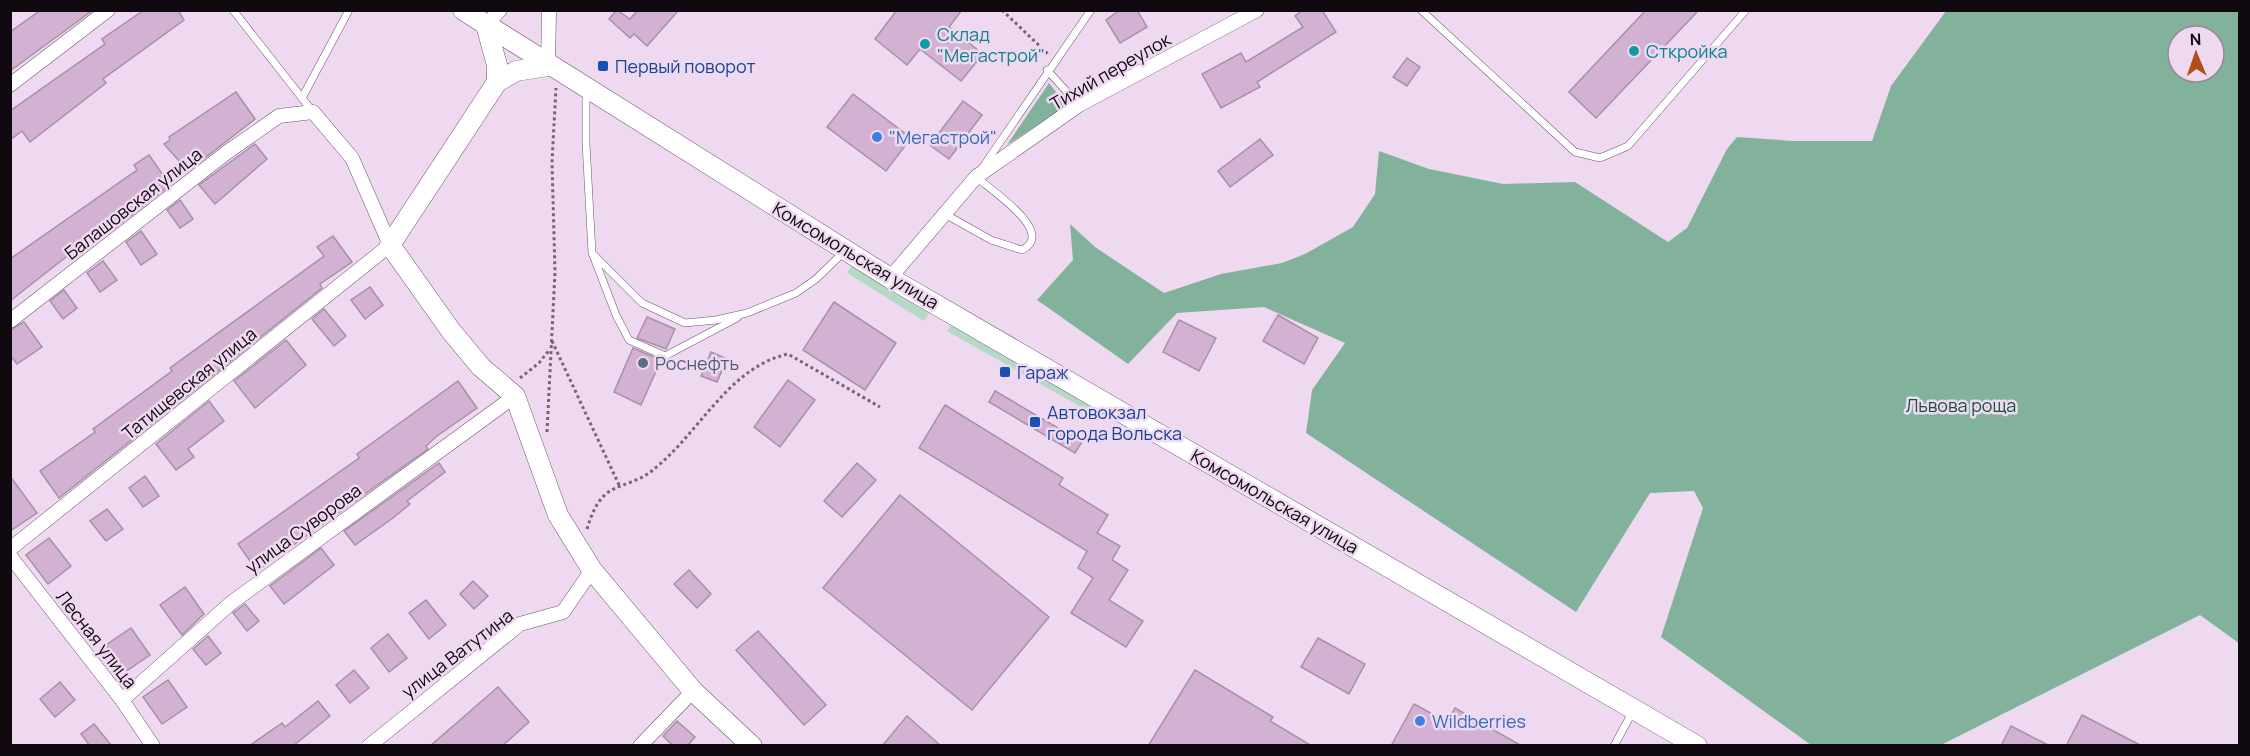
<svg xmlns="http://www.w3.org/2000/svg" width="2250" height="756" viewBox="0 0 2250 756" font-family="Manrope,sans-serif">
  <style>
    .green { fill: #b5d9c7 }
    .forest { fill: #83b29c; fill-rule: evenodd }
    .building { fill: #d2b1d3; stroke: #a691a6; stroke-width: 1.5 }
    .lines { fill: none; stroke-linecap: round; stroke-linejoin: round }
    .lane-casing { stroke: #69566a; stroke-width: 8 }
    .street-casing { stroke: #69566a; stroke-width: 15 }
    .secondary-casing { stroke: #69566a; stroke-width: 21 }
    .path { stroke: #756775; stroke-width: 3; stroke-dasharray: 3 3; stroke-linecap: butt }
    .lane { stroke: #fff; stroke-width: 7 }
    .street { stroke: #fff; stroke-width: 14 }
    .secondary { stroke: #fff; stroke-width: 20 }
    .culture-dot { fill: #0f9aa8; stroke: #efd9f0; stroke-width: 2 }
    .transit-dot { fill: #1a4fb4; stroke: #efd9f0; stroke-width: 2 }
    .shop-dot { fill: #3f7fe0; stroke: #efd9f0; stroke-width: 2 }
    .service-dot { fill: #5c6f8a; stroke: #efd9f0; stroke-width: 2 }
    .labels { text-anchor: middle; dominant-baseline: central; stroke-width: 5; stroke-linejoin: round; paint-order: stroke }
    .culture-label { font-size: 18px; fill: #0d838f; stroke: #efd9f0; text-anchor: start }
    .transit-label { font-size: 18px; fill: #164399; stroke: #efd9f0; text-anchor: start }
    .street-label { font-size: 18px; fill: #100910; stroke: #efd9f0 }
    .shop-label { font-size: 18px; fill: #366cbe; stroke: #efd9f0; text-anchor: start }
    .service-label { font-size: 18px; fill: #4e5e75; stroke: #efd9f0; text-anchor: start }
    .park-label { font-size: 18px; fill: #18533d; stroke: #efd9f0 }
  </style>
  <rect width="100%" height="100%" fill="#efd9f0"/>
  <!-- green -->
  <g class="green">
    <polygon points="853,264 930,312 924,321 847,273"/>
    <polygon points="951,325 1106,413 1102,419 947,331"/>
  </g>
  <!-- forest -->
  <g class="forest">
    <path d="M 1946,11 L 2239,11 L 2240,644 L 2200,615 L 1939,746 L 1811,745 L 1661,637 L 1703,508 L 1694,491 L 1650,493 L 1576,612 L 1306,433 L 1312,390 L 1345,343 L 1264,307 L 1177,313 L 1128,364 L 1037,300 L 1073,260 L 1070,224 L 1095,247 L 1164,293 L 1221,274 L 1282,263 L 1305,254 L 1353,227 L 1375,194 L 1379,151 L 1429,169 L 1503,184 L 1575,182 L 1668,242 L 1687,228 L 1727,149 L 1737,137 L 1793,141 L 1872,141 L 1891,86 ZM 2178,36 L 2214,36 L 2214,72 L 2178,72 Z"/>
    <polygon points="1049,83 1067,106 1007,145"/>
  </g>
  <!-- building -->
  <g class="building">
    <polygon points="41,10 93,10 10,71 10,32"/>
    <polygon points="144,10 178,10 184,20 103,79 106,83 30,142 22,131 10,140 10,111 105,44 102,39"/>
    <polygon points="617,10 630,19 638,10 679,10 647,46 634,34 630,38 609,19"/>
    <polygon points="897,10 962,10 949,27 983,54 961,81 920,49 907,65 875,39"/>
    <polygon points="1120,10 1137,10 1147,27 1120,43 1106,20"/>
    <polygon points="1303,10 1322,10 1336,32 1257,82 1260,87 1221,108 1202,74 1241,53 1246,62 1303,27 1295,16"/>
    <polygon points="1646,10 1699,10 1596,118 1569,92"/>
    <polygon points="1407,58 1420,67 1407,86 1393,77"/>
    <polygon points="236,92 255,119 188,171 164,144 170,140 169,137"/>
    <polygon points="853,94 911,138 886,171 827,127"/>
    <polygon points="963,101 982,115 949,159 930,145"/>
    <polygon points="1260,139 1273,155 1230,187 1218,171"/>
    <polygon points="255,144 267,159 215,204 199,185"/>
    <polygon points="149,155 170,185 115,228 113,224 66,257 10,301 10,259 137,170 134,165"/>
    <polygon points="180,200 193,219 180,228 167,210"/>
    <polygon points="141,231 157,254 141,265 126,242"/>
    <polygon points="333,236 352,262 320,284 322,288 59,498 40,471 95,432 93,429 172,371 170,368 324,256 317,247"/>
    <polygon points="103,261 117,280 100,292 87,273"/>
    <polygon points="370,287 383,305 365,319 351,300"/>
    <polygon points="64,290 77,308 63,319 50,301"/>
    <polygon points="834,302 896,343 865,390 803,350"/>
    <polygon points="324,309 346,336 334,346 312,319"/>
    <polygon points="1278,315 1318,338 1304,364 1263,341"/>
    <polygon points="647,317 675,329 666,349 637,338"/>
    <polygon points="1179,320 1216,338 1199,371 1163,352"/>
    <polygon points="24,322 42,347 17,364 10,355 10,330"/>
    <polygon points="286,340 306,365 255,408 234,381"/>
    <polygon points="633,348 661,360 641,405 614,392"/>
    <polygon points="711,352 727,359 717,382 701,376"/>
    <polygon points="788,380 815,400 780,447 754,427"/>
    <polygon points="458,381 477,408 437,436 426,446 428,449 257,571 238,544 359,458 357,454"/>
    <polygon points="995,391 1082,442 1075,453 989,402"/>
    <polygon points="209,401 224,421 188,449 194,457 176,470 156,444"/>
    <polygon points="945,405 1063,478 1059,485 1108,515 1097,533 1120,546 1112,560 1128,570 1109,600 1143,621 1126,647 1071,613 1093,578 1078,568 1087,551 919,448"/>
    <polygon points="439,463 445,472 407,501 410,504 393,518 355,545 344,531"/>
    <polygon points="857,463 876,480 842,517 824,501"/>
    <polygon points="10,476 37,513 10,531"/>
    <polygon points="145,476 159,496 143,507 129,488"/>
    <polygon points="900,495 1049,617 972,710 823,588"/>
    <polygon points="107,509 123,529 106,541 90,521"/>
    <polygon points="49,538 71,566 48,584 26,555"/>
    <polygon points="321,548 334,565 284,604 270,586"/>
    <polygon points="689,570 711,594 697,608 674,584"/>
    <polygon points="473,581 488,596 474,609 460,594"/>
    <polygon points="185,587 204,614 182,635 160,605"/>
    <polygon points="426,600 446,625 429,639 409,613"/>
    <polygon points="245,604 259,621 247,631 233,613"/>
    <polygon points="131,628 150,655 125,672 106,645"/>
    <polygon points="758,631 826,705 804,725 736,650"/>
    <polygon points="388,634 407,658 389,672 371,648"/>
    <polygon points="208,636 221,653 206,665 193,649"/>
    <polygon points="1318,638 1365,664 1349,694 1301,667"/>
    <polygon points="354,670 369,688 350,703 336,685"/>
    <polygon points="1195,670 1273,717 1270,721 1312,746 1148,746"/>
    <polygon points="168,680 187,707 162,724 143,697"/>
    <polygon points="60,682 75,700 55,717 40,699"/>
    <polygon points="498,687 529,722 502,746 430,746"/>
    <polygon points="318,701 330,716 293,746 249,746 282,723 285,727"/>
    <polygon points="1414,704 1447,722 1455,708 1522,746 1391,746"/>
    <polygon points="2082,715 2142,746 2066,746"/>
    <polygon points="907,716 941,746 882,746"/>
    <polygon points="677,721 695,737 687,746 673,746 663,736"/>
    <polygon points="94,724 112,746 90,746 81,734"/>
    <polygon points="2011,726 2050,746 2001,746"/>
  </g>
  <g class="lines">
    <defs>
      <g id="lane">
        <polyline points="233,10 313,112"/>
        <polyline points="1421,10 1575,152 1600,158 1628,146 1746,10"/>
        <polyline points="1047,70 1079,105"/>
        <polyline points="586,92 586,143 592,253 642,303 685,323 716,320 747,313 796,293 816,279 845,251"/>
        <polyline points="302,98 349,10"/>
        <path d="M 943,213 L 991,240 L 1022,250 C 1057,233 991,190 976,177 L 1091,10"/>
        <polyline points="593,255 616,315 629,340 665,356 737,318"/>
        <polyline points="1614,746 1633,711"/>
      </g>
      <g id="street">
        <polyline points="486,25 500,10"/>
        <polyline points="548,66 549,10"/>
        <polyline points="10,85 108,10"/>
        <polyline points="890,278 976,177 1079,105 1257,10"/>
        <polyline points="10,321 226,153 279,116 313,112 352,158 390,245 10,549"/>
        <polyline points="10,556 122,700 153,746"/>
        <polyline points="122,700 231,603 515,396"/>
        <polyline points="369,746 520,624 563,612 592,570"/>
        <polyline points="640,746 693,691"/>
      </g>
      <g id="secondary">
        <polyline points="463,10 890,278 1697,746"/>
        <polyline points="486,25 497,65 497,82"/>
        <polyline points="548,66 516,71 497,82 390,245 451,331 481,367 515,396 558,515 592,570 693,691 752,746"/>
      </g>
    </defs>
    <!-- lane casing -->
    <use href="#lane" class="lane-casing"/>
    <!-- street casing -->
    <use href="#street" class="street-casing"/>
    <!-- secondary casing -->
    <use href="#secondary" class="secondary-casing"/>
    <!-- path -->
    <g class="path">
      <polyline points="1002,10 1049,55"/>
      <polyline points="552,341 620,487"/>
      <polyline points="520,378 539,363 550,349"/>
      <polyline points="547,432 555,272 552,162 556,88"/>
      <path d="M 587,529 C 591,516 596,502 607,493 C 620,484 637,482 649,473 C 698,437 726,368 788,354 L 880,407"/>
    </g>
    <!-- lane -->
    <use href="#lane" class="lane"/>
    <!-- street -->
    <use href="#street" class="street"/>
    <!-- secondary -->
    <use href="#secondary" class="secondary"/>
  </g>
  <!-- markers -->
  <g class="culture-dot">
    <circle cx="925" cy="44" r="6"/>
    <circle cx="1634" cy="51" r="6"/>
  </g>
  <g class="transit-dot">
    <rect x="597" y="60" width="12" height="12" rx="3"/>
    <rect x="999" y="366" width="12" height="12" rx="3"/>
    <rect x="1029" y="416" width="12" height="12" rx="3"/>
  </g>
  <g class="shop-dot">
    <circle cx="877" cy="137" r="6"/>
    <circle cx="1420" cy="721" r="6"/>
  </g>
  <circle class="service-dot" cx="643" cy="363" r="6"/>
  <g class="labels">
    <!-- culture labels -->
    <g class="culture-label">
      <text x="937" y="34">Склад<tspan x="937" dy="21">"Мегастрой"</tspan></text>
      <text x="1646" y="51">Сткройка</text>
    </g>
    <!-- transit labels -->
    <g class="transit-label">
      <text x="615" y="66">Первый поворот</text>
      <text x="1017" y="372">Гараж</text>
      <text x="1047" y="412">Автовокзал<tspan x="1047" dy="21">города Вольска</tspan></text>
    </g>
    <!-- street labels -->
    <g class="street-label">
      <text transform="translate(1110 71) rotate(-30)">Тихий переулок</text>
      <text transform="translate(133 203) rotate(-38)">Балашовская улица</text>
      <text transform="translate(856 255) rotate(31)">Комсомольская улица</text>
      <text transform="translate(189 383) rotate(-39)">Татищевская улица</text>
      <text transform="translate(1275 501) rotate(30)">Комсомольская улица</text>
      <text transform="translate(303 528) rotate(-36)">улица Суворова</text>
      <text transform="translate(97 639) rotate(52)">Лесная улица</text>
      <text transform="translate(457 653) rotate(-37)">улица Ватутина</text>
    </g>
    <!-- shop labels -->
    <g class="shop-label">
      <text x="889" y="137">"Мегастрой"</text>
      <text x="1432" y="721">Wildberries</text>
    </g>
    <!-- service labels -->
    <g class="service-label">
      <text x="655" y="363">Роснефть</text>
    </g>
    <!-- park labels -->
    <g class="park-label">
      <text x="1961" y="405">Львова роща</text>
    </g>
  </g>
  <!-- border -->
  <rect width="2250" height="756" fill="none" stroke="#100910" stroke-width="24"/>
  <!-- north arrow -->
  <g transform="translate(2196 54) rotate(358)"><circle r="28" fill="#efd9f0" stroke="#968696" stroke-width="1.5"/>
  <path d="M0-4.5L10 22L0 15L-10 22Z" fill="#b14e18"/>
  <text y="-9" font-size="16" font-weight="bold" text-anchor="middle" fill="#100910">N</text>
  </g>
</svg>
